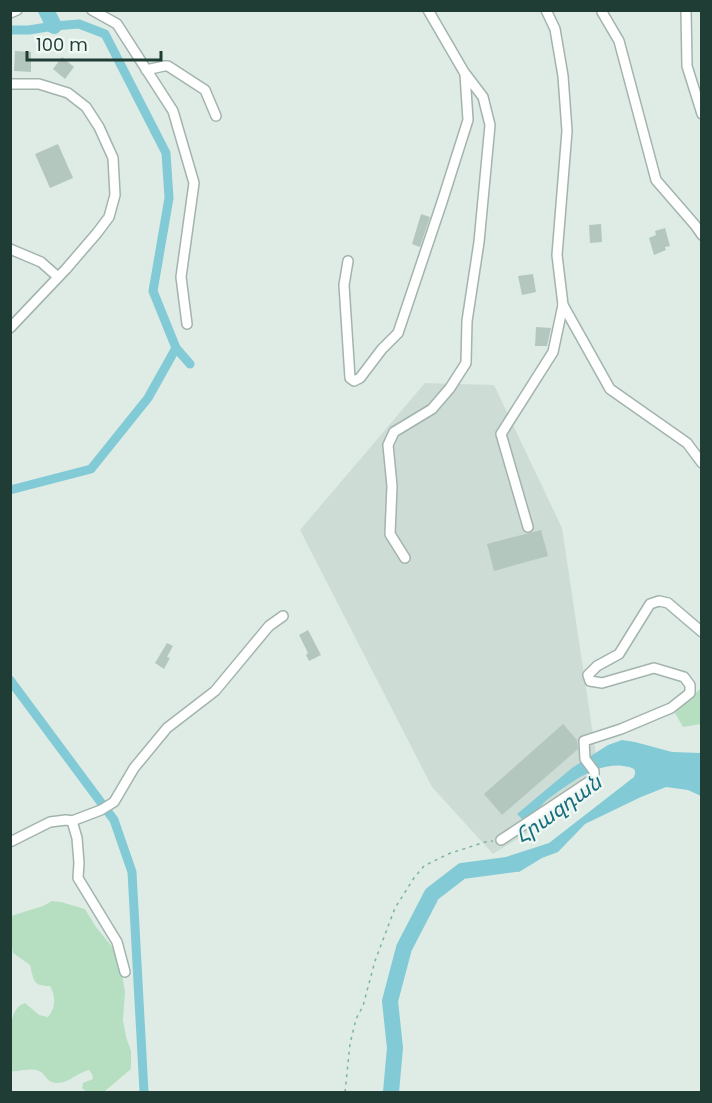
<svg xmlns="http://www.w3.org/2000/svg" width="712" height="1103" viewBox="0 0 712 1103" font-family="Poppins,'Noto Sans Armenian',sans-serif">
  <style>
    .built { fill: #cddcd5 }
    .green { fill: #b6dfc1 }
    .water { fill: #82cad6 }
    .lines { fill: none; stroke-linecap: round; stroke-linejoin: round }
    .canal { stroke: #82cad6; stroke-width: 9 }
    .river { stroke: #82cad6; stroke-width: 16 }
    .building { fill: #b4c7bf }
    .minor-casing { stroke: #a2b4ad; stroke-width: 12 }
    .path { stroke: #7db2a1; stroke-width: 1.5; stroke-dasharray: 3 4.5; stroke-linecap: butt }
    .minor { stroke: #fff; stroke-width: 9 }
    .labels { text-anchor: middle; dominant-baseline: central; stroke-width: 4.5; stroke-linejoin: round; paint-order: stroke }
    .water-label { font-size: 21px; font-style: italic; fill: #156d7d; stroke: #f0f8f4 }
  </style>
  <rect width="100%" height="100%" fill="#dfece6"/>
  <!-- built -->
  <polygon class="built" points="425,383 494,385 562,528 601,788 493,854 432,787 300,530"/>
  <!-- green -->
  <g class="green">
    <polygon points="701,688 701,724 683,727 675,713"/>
    <path d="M 52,901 L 61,902 L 85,909 L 96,927 L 117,953 L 119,957 L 125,992 L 123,1020 L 126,1037 L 131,1051 L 131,1069 L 105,1091 L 100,1092 L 87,1092 L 82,1088 L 83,1083 L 93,1079 L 92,1074 L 89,1070 C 78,1072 69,1083 58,1083 C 45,1083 47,1074 39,1071 C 31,1067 19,1072 11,1071 C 11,1054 4,1009 25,1003 L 39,1015 L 48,1017 C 56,1007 56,997 50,986 C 32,986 34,980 30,965 L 13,953 L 11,940 L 11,916 L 43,906 Z"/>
  </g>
  <!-- water -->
  <path class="water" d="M 622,740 L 635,742 L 672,752 L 701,753 L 701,796 L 688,790 L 666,787 L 641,797 L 585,824 L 558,852 L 542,858 L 519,872 L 494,868 L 503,858 L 549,843 L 634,777 C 636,771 636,769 629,767 C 600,759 570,783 548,799 C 543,803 539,809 534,812 C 531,815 526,817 522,819 L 517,814 L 572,768 L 608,745 Z"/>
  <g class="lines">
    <!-- canal -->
    <g class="canal">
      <polyline points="10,30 29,30 54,26 79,24 105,34 166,153 169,198 153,291 176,348 190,364"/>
      <polyline points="10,490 91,469 148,398 176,348"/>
      <polyline points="10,680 114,820 132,872 144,1092"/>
    </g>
    <!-- river -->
    <g class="river">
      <polyline points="46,10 54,26"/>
      <polyline points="391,1092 395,1048 390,1001 404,948 432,894 462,871 515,864"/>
    </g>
  </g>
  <!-- building -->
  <g class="building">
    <polygon points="15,51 31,52 31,72 14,71"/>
    <polygon points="62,57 74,67 65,79 53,69"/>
    <polygon points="58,144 73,178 50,188 35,154"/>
    <polygon points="421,214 430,217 420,247 412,244"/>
    <polygon points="601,224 602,242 590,243 589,225"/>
    <polygon points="665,228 670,246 665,247 666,250 654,255 649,238 656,235 655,231"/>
    <polygon points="533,274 536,292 522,295 518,276"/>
    <polygon points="536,327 551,328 547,346 535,346"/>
    <polygon points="541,530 548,556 494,571 487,544"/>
    <polygon points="308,630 321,655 309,661 306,655 308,653 299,635"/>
    <polygon points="167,643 173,646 167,657 170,658 164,669 155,663"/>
    <polygon points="563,724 577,740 578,749 502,815 484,794"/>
  </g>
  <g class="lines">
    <defs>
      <g id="minor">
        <polyline points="92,10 117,24 173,111 194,183 181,277 187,324"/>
        <polyline points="546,10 555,29 563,76 567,131 557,255 563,305 610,389 687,443 702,463"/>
        <polyline points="686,10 687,66 702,114"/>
        <polyline points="602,12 619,41 656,180 695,225 702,235"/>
        <polyline points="10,13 17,10"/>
        <polyline points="146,70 164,66 168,66 205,90 216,116"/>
        <polyline points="10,84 39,84 68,93 86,107 99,127 113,158 115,195 109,217 97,233 66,269 10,328"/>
        <polyline points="10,249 41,262 58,277"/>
        <polyline points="348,261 344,285 350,378 354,381 360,378 382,349 398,333 442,202 468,120 465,74"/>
        <polyline points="528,527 501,434 553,352 563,305"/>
        <polyline points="405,558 390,534 392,486 388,445 394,432 432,409 450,388 466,363 467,321 479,242 490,125 483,97 464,72 428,10"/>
        <polyline points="72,821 77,838 79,863 78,878 117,942 125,972"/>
        <polyline points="501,840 593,779 594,777 594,771 585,759 584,741 621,729 659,713 671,708 690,693 690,685 684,677 654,668 602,683 590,681 588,675 597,666 619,654 650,604 659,601 668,603 702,632"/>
        <polyline points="10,842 50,822 66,820 72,821 101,810 114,802 134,768 167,728 215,691 269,626 283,616"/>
      </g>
    </defs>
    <!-- minor casing -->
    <use href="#minor" class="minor-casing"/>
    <!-- path -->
    <polyline class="path" points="345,1092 350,1044 356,1019 363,1006 375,961 395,908 414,878 424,866 448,854 485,842 493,841"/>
    <!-- minor -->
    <use href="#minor" class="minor"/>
  </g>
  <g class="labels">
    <!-- water labels -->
    <g class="water-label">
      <text transform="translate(558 809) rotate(-36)">Հրազդան</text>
    </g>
  </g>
  <!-- border -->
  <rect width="712" height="1103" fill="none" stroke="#1f3d35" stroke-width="24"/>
  <!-- scale -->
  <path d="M27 51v9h134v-9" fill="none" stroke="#1f3d35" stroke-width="3"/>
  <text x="36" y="51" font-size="18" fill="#1f3d35" stroke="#f0f8f4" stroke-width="4.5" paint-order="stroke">100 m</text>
</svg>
